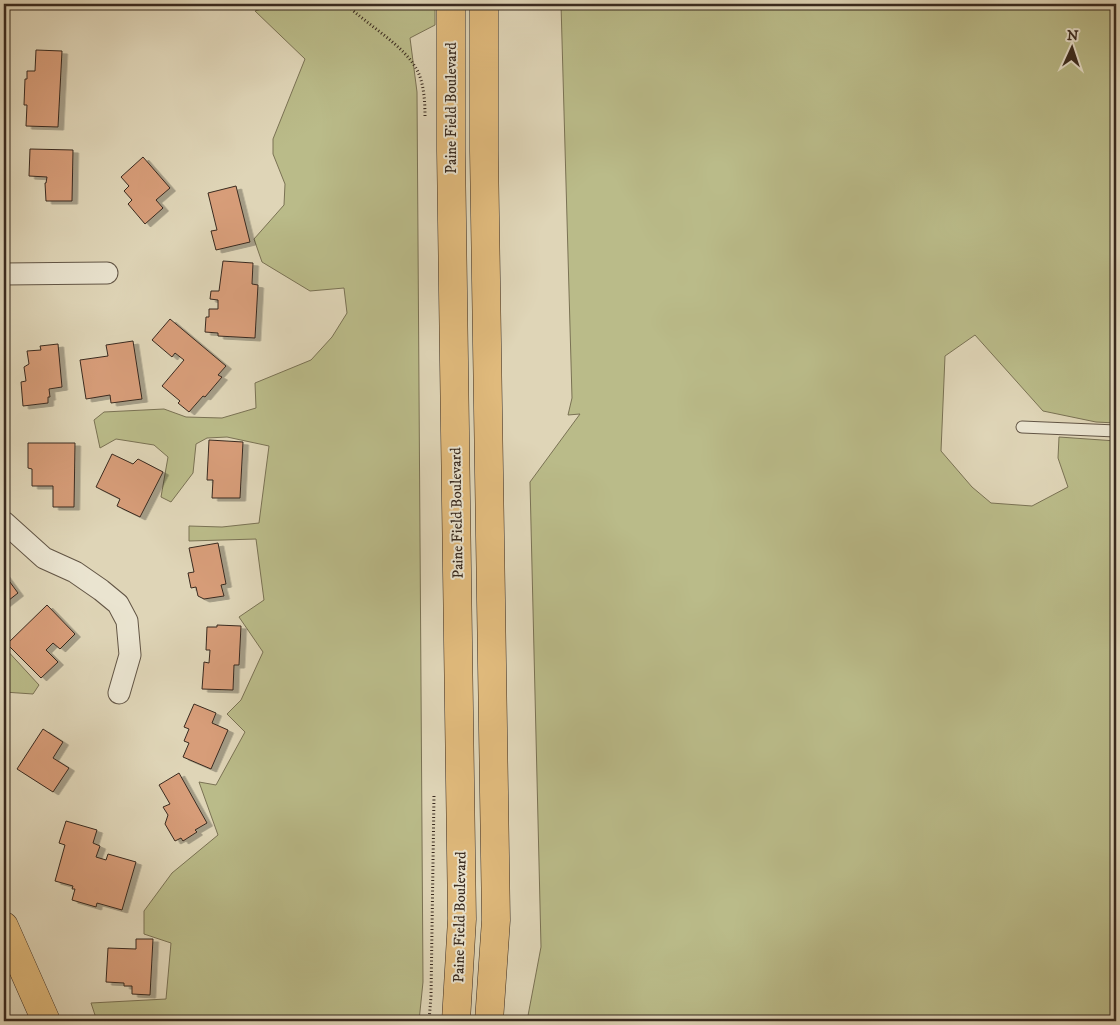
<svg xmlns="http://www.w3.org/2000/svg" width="1120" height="1025" viewBox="0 0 1120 1025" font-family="'IM FELL DW Pica',serif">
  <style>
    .green { fill: #babb89; stroke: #7a7254 }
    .building { fill: #d79d79; stroke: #392a1f; filter: url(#shadow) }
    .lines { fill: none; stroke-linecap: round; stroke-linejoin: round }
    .service-casing { stroke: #625545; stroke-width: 13 }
    .minor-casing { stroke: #625545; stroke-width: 23 }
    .primary-casing { stroke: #392a1f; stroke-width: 29 }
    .trunk-casing { stroke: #392a1f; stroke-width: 29 }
    .path { stroke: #392a1f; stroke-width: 3; stroke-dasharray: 1 2.5; stroke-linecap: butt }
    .service { stroke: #eae4d0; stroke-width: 11 }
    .minor { stroke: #eae4d0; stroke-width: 21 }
    .primary { stroke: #e0ba7c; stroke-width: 28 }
    .trunk { stroke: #e0ba7c; stroke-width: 28 }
    .labels { text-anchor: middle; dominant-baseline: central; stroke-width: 4; stroke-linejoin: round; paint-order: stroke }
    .street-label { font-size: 15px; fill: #392a1f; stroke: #eae4d0 }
  </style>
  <defs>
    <filter id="shadow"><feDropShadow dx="5.5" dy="3" stdDeviation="0" flood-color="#0004"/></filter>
  </defs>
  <rect width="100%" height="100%" fill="#dfd5b7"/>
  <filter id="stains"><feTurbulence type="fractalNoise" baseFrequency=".004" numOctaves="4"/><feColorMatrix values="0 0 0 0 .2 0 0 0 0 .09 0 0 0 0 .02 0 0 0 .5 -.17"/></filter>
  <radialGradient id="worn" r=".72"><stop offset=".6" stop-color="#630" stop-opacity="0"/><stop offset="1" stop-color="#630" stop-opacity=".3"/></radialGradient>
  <!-- green -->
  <g class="green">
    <polygon points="278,4 299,4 306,6 310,4 435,4 435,25 410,38 417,92 423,982 419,1021 97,1021 91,1003 166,999 171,943 144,934 144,911 172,873 218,835 199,782 216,785 245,732 227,714 241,700 263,652 239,617 264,600 256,539 189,541 189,526 222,527 259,523 269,446 227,437 207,438 196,444 193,473 171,502 161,497 168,457 154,445 116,439 100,448 94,420 104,412 164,409 186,417 222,418 256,408 255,383 311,360 332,337 347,313 344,288 310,291 262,262 254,239 284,205 285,184 273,154 273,139 305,59 255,11"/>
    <polygon points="561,4 1116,4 1116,423 1096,422 1043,411 975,335 945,356 941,451 972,487 991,503 1032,506 1068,487 1058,458 1059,437 1116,441 1116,1021 527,1021 541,947 530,482 580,414 568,415 572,398"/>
    <polygon points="4,647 39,685 33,694 4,692"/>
  </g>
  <!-- building -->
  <g class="building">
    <polygon points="36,50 62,51 58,127 26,126 27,105 24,105 25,79 27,79 27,71 35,71"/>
    <polygon points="30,149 73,150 72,201 46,201 45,183 46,183 47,177 29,176"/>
    <polygon points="143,157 170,188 156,200 163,208 145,224 128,204 132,200 124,191 129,186 121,177"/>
    <polygon points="236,186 250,242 216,250 211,231 217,230 208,193"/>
    <polygon points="223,261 253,263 252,284 258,285 255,338 218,336 218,333 205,332 206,317 209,317 209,309 218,309 218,300 210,299 211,291 219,291"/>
    <polygon points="170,319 226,366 218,375 222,377 205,397 203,396 189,412 178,403 180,401 162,386 184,360 175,353 172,357 152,340"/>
    <polygon points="133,341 142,399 111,403 110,395 86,399 80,360 108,356 106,345"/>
    <polygon points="58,344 62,387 49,389 50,397 48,397 48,403 23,406 21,382 26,381 24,367 29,364 27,351 41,350 40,346"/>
    <polygon points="209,440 243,442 240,498 212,498 213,480 207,480"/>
    <polygon points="28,443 75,443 74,507 53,507 53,486 32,486 32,469 28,468"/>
    <polygon points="112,454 133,464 138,459 163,472 140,517 117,506 120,499 96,487"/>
    <polygon points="218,543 226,584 221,585 224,596 204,599 198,596 196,587 191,588 188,573 194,572 189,548"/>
    <polygon points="4,574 18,593 4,604"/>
    <polygon points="47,605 75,634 60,649 53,643 46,650 58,662 41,678 7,644"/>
    <polygon points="217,625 241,626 239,665 234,665 233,690 202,689 204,662 209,663 210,650 206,650 207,627 217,627"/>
    <polygon points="194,704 216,713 212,723 228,730 211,769 183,757 189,743 184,741 189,729 184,727"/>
    <polygon points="43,729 63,742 53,758 69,768 53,792 17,769"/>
    <polygon points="179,773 207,823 195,830 197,832 183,841 181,838 175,841 165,824 168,815 163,807 170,804 159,785"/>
    <polygon points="66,821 97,830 93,843 100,846 96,857 106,860 108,854 136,862 122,910 97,903 96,907 72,900 75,889 72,889 73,886 55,881 65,845 59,843"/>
    <polygon points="136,939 153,939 150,995 132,994 132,986 124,986 124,983 106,982 108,948 136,949"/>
  </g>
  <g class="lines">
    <defs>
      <polyline id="service" points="1022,427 1116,431"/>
      <g id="minor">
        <polyline points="4,274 107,273"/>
        <polyline points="4,522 44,558 75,572 101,590 118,604 127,621 130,655 119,693"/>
      </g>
      <polyline id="primary" points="4,926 46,1021"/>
      <g id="trunk">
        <polyline points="451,4 451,151 462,919 456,1021"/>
        <polyline points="484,4 484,151 496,920 489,1021"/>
      </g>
    </defs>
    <!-- service casing -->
    <use href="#service" class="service-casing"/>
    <!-- minor casing -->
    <use href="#minor" class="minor-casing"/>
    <!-- primary casing -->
    <use href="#primary" class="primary-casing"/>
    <!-- trunk casing -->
    <use href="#trunk" class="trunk-casing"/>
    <!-- path -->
    <g class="path">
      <path d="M 346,4 C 367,25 404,45 417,70 C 424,83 425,102 425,116"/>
      <polyline points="429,1021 431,996 434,795"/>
    </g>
    <!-- service -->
    <use href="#service" class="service"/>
    <!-- minor -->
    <use href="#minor" class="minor"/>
    <!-- primary -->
    <use href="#primary" class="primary"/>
    <!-- trunk -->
    <use href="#trunk" class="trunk"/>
  </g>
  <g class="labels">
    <!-- street labels -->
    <g class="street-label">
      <text transform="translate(451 108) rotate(-90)">Paine Field Boulevard</text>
      <text transform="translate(457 513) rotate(-91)">Paine Field Boulevard</text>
      <text transform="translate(460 917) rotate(-89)">Paine Field Boulevard</text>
    </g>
  </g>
  <!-- margin -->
  <rect width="1120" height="1025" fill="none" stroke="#dfd5b7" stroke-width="20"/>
  <rect x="5" y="5" width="1110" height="1015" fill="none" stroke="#392a1f" stroke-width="2.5"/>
  <rect x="10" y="10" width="1100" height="1005" fill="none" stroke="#392a1f"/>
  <!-- north arrow -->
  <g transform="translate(1072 48) rotate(3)" stroke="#eae4d0" stroke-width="4" paint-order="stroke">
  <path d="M0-4L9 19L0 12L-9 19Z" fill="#392a1f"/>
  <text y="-8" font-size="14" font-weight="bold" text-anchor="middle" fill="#392a1f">N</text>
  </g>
  <rect width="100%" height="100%" filter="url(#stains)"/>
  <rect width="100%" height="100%" fill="url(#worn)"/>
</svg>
